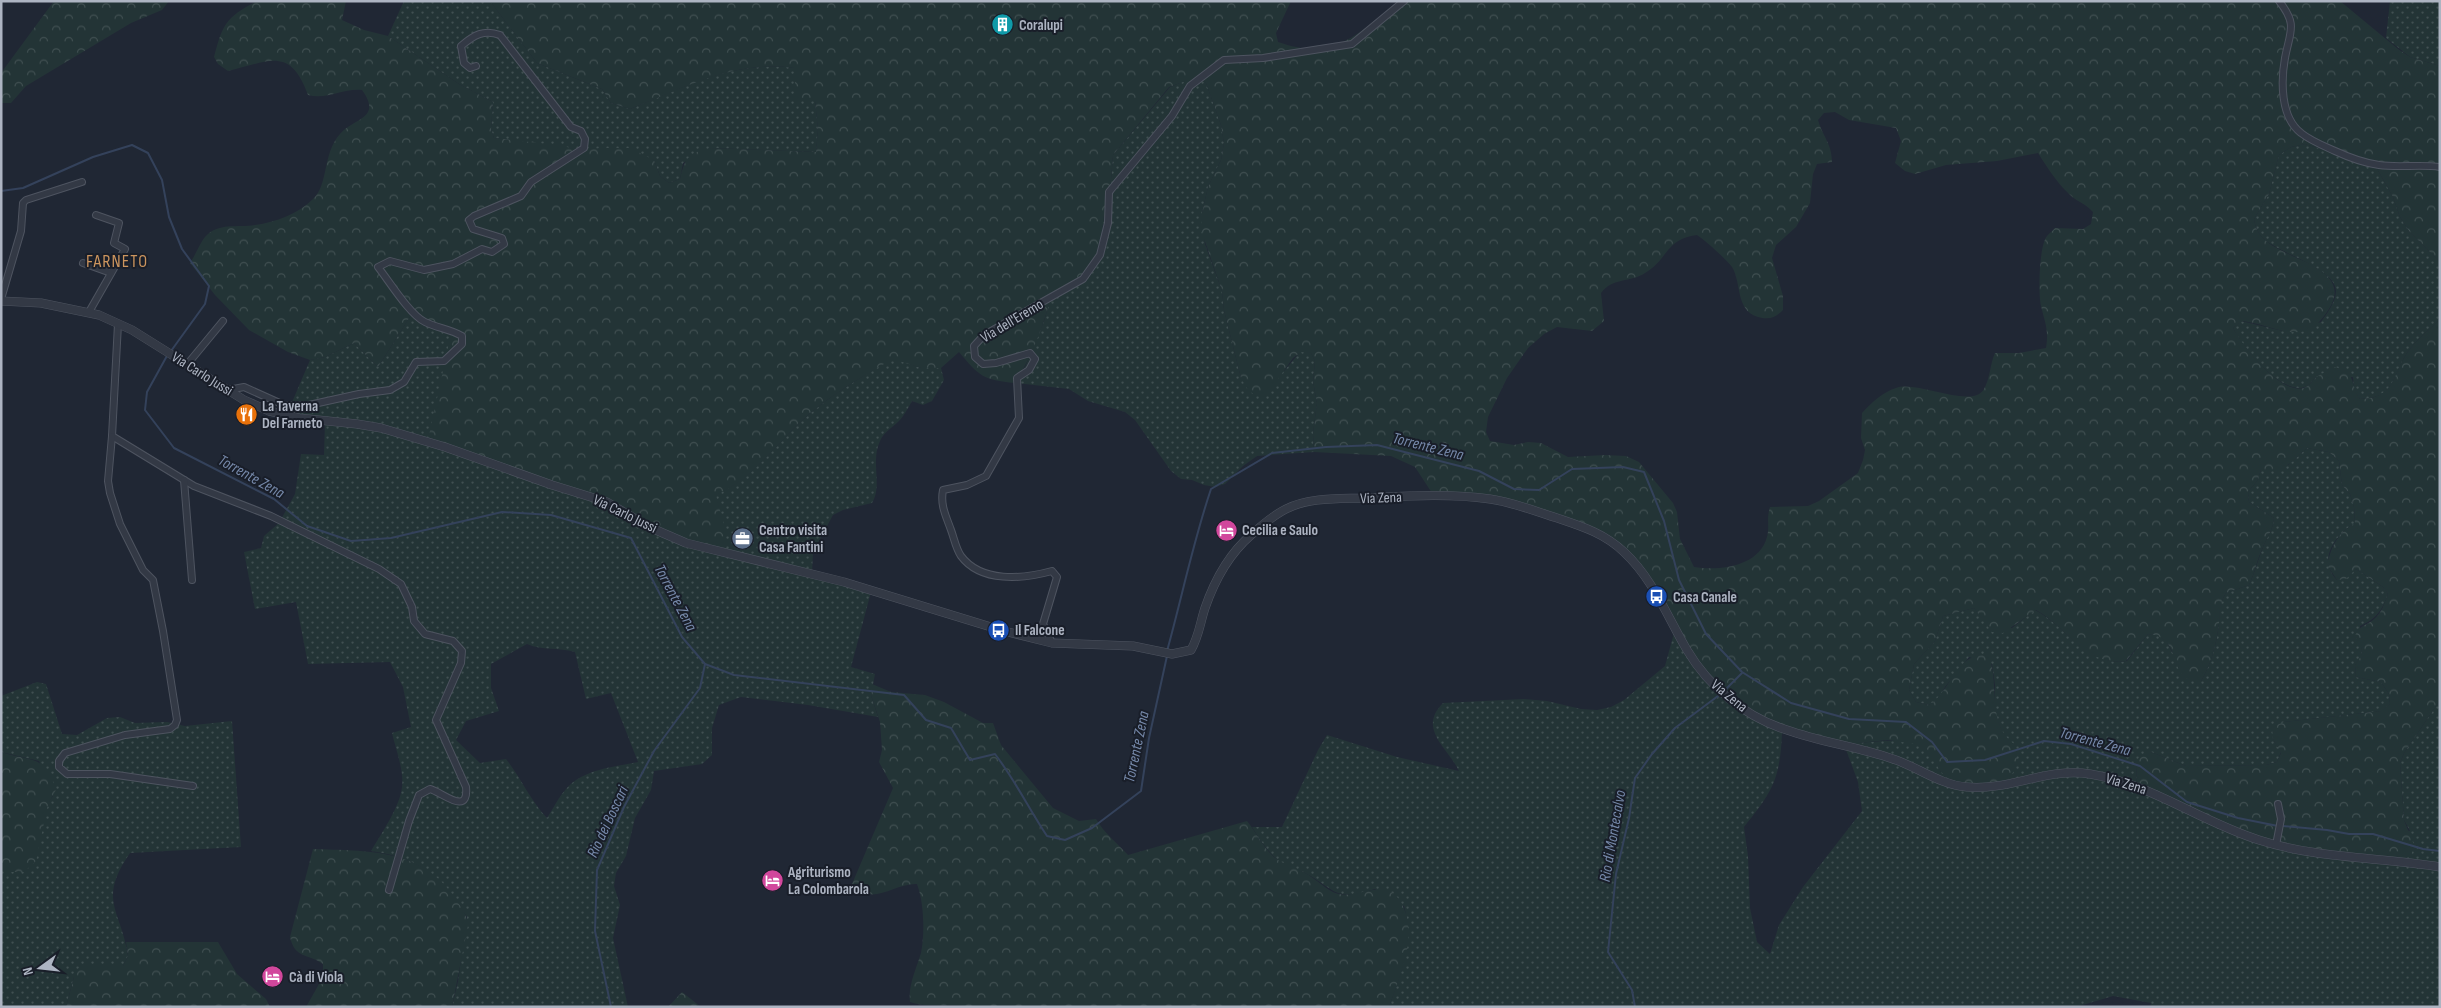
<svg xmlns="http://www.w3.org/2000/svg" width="2441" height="1008" viewBox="0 0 2441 1008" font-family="'Sofia Sans Condensed',sans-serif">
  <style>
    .grass { fill: url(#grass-dots); fill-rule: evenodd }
    .forest { fill: url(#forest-crowns); fill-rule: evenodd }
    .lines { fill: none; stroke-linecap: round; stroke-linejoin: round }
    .stream { stroke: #34425b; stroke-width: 2 }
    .minor-casing { stroke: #4e5460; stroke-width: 8 }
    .tertiary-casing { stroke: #4e5460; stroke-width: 9 }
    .minor { stroke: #333945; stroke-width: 6 }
    .tertiary { stroke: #333945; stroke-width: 8 }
    .labels { text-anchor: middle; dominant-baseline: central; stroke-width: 4; stroke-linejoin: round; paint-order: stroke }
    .poi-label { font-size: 15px; font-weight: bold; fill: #adb4c2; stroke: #191e29; text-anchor: start }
    .street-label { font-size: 15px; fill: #adb4c2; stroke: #191e29 }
    .water-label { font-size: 16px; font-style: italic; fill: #7689aa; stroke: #191e29 }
    .quarter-label { font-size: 18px; letter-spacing: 1px; fill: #cc955e; stroke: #191e29 }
  </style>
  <defs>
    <pattern id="grass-dots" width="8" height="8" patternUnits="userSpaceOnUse" patternTransform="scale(1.25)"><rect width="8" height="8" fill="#233436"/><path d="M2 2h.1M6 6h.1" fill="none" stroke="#404f51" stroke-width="1.8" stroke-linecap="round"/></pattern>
    <pattern id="forest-crowns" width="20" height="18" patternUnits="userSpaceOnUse" patternTransform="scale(1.25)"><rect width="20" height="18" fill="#233436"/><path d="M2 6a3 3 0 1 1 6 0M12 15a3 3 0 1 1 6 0" fill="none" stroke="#404f51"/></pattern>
  </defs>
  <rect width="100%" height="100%" fill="#202734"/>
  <!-- grass -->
  <g class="grass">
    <path d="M 404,1 L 490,1 L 537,63 L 602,89 L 611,103 L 630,109 C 685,87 732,60 794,68 L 815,101 L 818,130 L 816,152 L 711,148 L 683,163 L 680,179 L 669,183 L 660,176 L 654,160 L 494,138 L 491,129 L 493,102 L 459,84 L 388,36 Z"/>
    <polygon points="2390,1 2440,1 2440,66 2410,57 2386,38"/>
    <polygon points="1197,76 1206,83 1221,125 1224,143 1221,160 1208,187 1202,213 1205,244 1222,291 1224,310 1241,378 1284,371 1301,351 1311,353 1315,361 1313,381 1317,403 1313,433 1314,452 1257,456 1243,466 1225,484 1215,487 1204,485 1192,480 1181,479 1171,471 1135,420 1125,412 1088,401 1069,389 1015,383 1026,365 1044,321 1051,297 1100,249 1105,206 1110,191 1113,155 1170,87"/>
    <path d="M 2305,144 L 2375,165 L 2393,197 L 2400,217 L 2409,231 L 2440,262 L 2440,319 C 2429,330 2416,340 2407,353 C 2392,376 2396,398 2360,399 L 2354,390 L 2353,377 L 2316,377 C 2313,380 2309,386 2305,387 C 2280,395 2242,346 2233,328 L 2241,321 L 2283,331 L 2321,322 C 2327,313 2336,302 2336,291 C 2336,269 2279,253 2264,239 C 2258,234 2255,226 2254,219 L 2269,194 L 2279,155 L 2291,147 Z"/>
    <path d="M 411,315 L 451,335 L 445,371 L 608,501 L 649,527 L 666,530 L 677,537 L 719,508 L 715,495 C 758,477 782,434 818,407 C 841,389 868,373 893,358 L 921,368 L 941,368 L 944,380 L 932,401 L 923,405 L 912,401 C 908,408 904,416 899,421 C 892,428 884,432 880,441 C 870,462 883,485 872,503 L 843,510 L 833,515 L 813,552 L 812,573 L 871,592 L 851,667 L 875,674 L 871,695 L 878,717 L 808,705 L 741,697 L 719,705 L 712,728 L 712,755 L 702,764 L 654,771 L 651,790 L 635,818 L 626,856 L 616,873 L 614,886 L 620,905 L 613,938 L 628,1007 L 452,1007 L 458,981 L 467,917 C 442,877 420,858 371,851 C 381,834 400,807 402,787 C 404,770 396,750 392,733 L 411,727 L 403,687 L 390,662 L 308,664 L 296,602 L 255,609 L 244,552 L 261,548 L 264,536 L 279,523 L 295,494 L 301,454 L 324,455 L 325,421 L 287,414 L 310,360 L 325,357 L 354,343 L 378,367 ZM 527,644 C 543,651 558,647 575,652 L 586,699 L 611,693 L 638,762 C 614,767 583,769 566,789 C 558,798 553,809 547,818 C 530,800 521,778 506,759 L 480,763 L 456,740 L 466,721 L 499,711 L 491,688 L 491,664 Z"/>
    <path d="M 2307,448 L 2329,452 L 2339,461 L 2342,485 L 2350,494 L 2354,507 L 2355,523 C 2335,535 2317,560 2337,580 L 2356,569 L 2383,587 L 2388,594 C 2382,611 2376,619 2360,626 L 2362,656 L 2355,665 L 2356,677 L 2381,682 L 2389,694 L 2390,704 L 2382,711 L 2284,722 L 2273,739 L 2281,752 L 2277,762 L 2266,765 L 2186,766 L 2151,752 L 2136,764 L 2137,785 L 2410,831 L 2404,820 L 2400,763 L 2404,753 L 2440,700 L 2440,1007 L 2150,1007 L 2151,1003 L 2113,996 L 2076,1007 L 1389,1007 C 1401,973 1414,942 1404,906 L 1375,889 C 1333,903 1335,888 1303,872 C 1299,870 1293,869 1289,867 C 1272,859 1261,842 1252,827 L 1282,827 L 1318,750 L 1327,735 L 1397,757 L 1459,771 C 1448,748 1417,729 1443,703 L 1524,699 L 1547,701 L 1581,709 L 1597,710 L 1611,707 L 1624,700 L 1665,666 L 1674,633 L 1698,674 L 1728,703 L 1782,733 C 1780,779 1773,791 1744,827 L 1748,856 L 1750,908 L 1757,942 L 1770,954 L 1779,925 L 1803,887 L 1862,811 L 1858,782 L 1844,744 C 1866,743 1908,735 1926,748 C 1932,753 1937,765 1941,772 L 2005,738 L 1994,713 L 1995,685 L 1992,664 L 1969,657 L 1945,687 L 1939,699 L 1929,705 L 1916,702 L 1909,690 L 1914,664 L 1935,641 L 1943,616 L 1974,608 L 1982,618 L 2012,628 L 2035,610 C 2066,626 2088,667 2127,661 L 2148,634 L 2159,635 L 2167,642 L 2172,652 L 2201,681 C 2211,665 2217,642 2219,623 C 2220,609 2218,606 2226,593 L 2249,585 C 2255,572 2258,560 2263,547 C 2267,537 2273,530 2274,518 L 2249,502 L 2248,492 L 2257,481 L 2261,470 L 2288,465 Z"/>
    <path d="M 37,682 L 46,684 L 62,734 L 77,735 L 107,718 L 120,717 L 135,723 L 167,722 L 185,726 L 232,721 L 241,847 L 130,853 C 97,901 121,909 128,956 L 123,966 L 74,977 L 66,1007 L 1,1007 L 1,866 L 53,796 L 39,761 L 1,752 L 1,696 Z"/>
  </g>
  <!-- forest -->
  <g class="forest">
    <polygon points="54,1 169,1 162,10 131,23 26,86 11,103 1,103 1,73"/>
    <path d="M 257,1 L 346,1 L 342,20 L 364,30 L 388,36 L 459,84 L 493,102 L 491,129 L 494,138 L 564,146 L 580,151 L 601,148 L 630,148 L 654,160 L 660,176 L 669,183 L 680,179 C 685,157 689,153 711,148 L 816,152 L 818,130 L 815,101 L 796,99 L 794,68 C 733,60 685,88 630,109 L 611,103 L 602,89 L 537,63 L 490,1 L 1291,1 L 1276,33 L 1278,42 C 1334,62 1358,34 1399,1 L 2340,1 L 2398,49 L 2410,57 L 2440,66 L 2440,262 L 2409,231 L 2400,217 L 2393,197 L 2375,165 L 2305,144 L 2291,147 L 2279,155 L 2269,194 L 2254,219 C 2255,226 2258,234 2264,239 C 2286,261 2358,268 2327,312 C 2303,349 2276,325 2242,321 L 2233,328 C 2242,345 2282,398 2306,387 C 2310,385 2313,379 2318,376 C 2323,373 2329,370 2335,367 C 2358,374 2349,383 2360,399 C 2396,398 2392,375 2407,353 C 2416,340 2429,330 2440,319 L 2440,700 L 2404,753 L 2400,763 L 2404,820 L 2414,845 L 2411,856 L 2402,860 L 2336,857 L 2239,834 L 2137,785 L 2136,764 L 2140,755 L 2151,752 L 2186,766 L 2266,765 L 2277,762 L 2281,753 L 2273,739 L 2272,727 L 2284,722 L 2381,711 L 2390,704 L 2389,694 L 2381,682 L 2356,677 L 2355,665 L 2362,655 L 2361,646 L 2355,636 C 2361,624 2364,627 2373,620 C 2382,613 2384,604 2388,594 L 2383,587 L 2356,569 L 2346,579 L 2337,580 L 2327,565 C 2332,545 2337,534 2355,523 L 2354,507 L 2350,494 L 2342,485 L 2339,461 L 2329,452 L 2307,448 C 2289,464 2286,472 2261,470 L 2257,481 L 2248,492 L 2249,502 L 2274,518 C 2273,530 2267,537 2263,547 C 2257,560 2255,572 2249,585 L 2226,593 C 2218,606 2221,609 2219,623 C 2217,642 2211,665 2201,681 C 2165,684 2186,637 2148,634 L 2126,661 C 2086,667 2067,627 2036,610 L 2003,633 L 1992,632 L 1974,608 L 1943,616 L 1935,641 L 1914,664 L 1909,690 L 1916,702 L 1929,705 C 1951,692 1957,649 1989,656 C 2000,686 1986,723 2014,744 C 2020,765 2017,768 2004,785 L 1955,785 L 1941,772 L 1927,749 L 1915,744 L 1888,740 L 1828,746 L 1782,733 L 1728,703 L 1698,674 L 1646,578 L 1611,538 L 1480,498 L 1432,493 L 1415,467 L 1391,456 L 1314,452 L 1313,433 L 1317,403 L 1313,381 L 1315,361 L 1311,353 L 1301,352 L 1293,358 L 1266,396 L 1256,396 L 1248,390 L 1241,378 L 1224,310 L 1222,291 L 1201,230 L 1202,213 L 1208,187 L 1221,160 L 1224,143 L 1221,125 L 1206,83 L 1197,77 L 1169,87 L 1113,155 L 1110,191 L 1105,206 L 1100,249 L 1089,268 L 1075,281 L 1051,297 C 1043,327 1032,356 1015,383 C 983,380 979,376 959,352 L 941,368 L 921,368 L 893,359 C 868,373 841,389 818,407 C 782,434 758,477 716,495 C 719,512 732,536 722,553 L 677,537 L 666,530 L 649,527 L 622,511 L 428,440 L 451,334 L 411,315 L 378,367 L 354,343 L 325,357 L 310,360 L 288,352 L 249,330 L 215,295 L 190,263 C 195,256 200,243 205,237 C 218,222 238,228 255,225 C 276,222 298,214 313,199 C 329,184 322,154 340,134 C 353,118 383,119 362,90 C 343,88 327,100 308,95 C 290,45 268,62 228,71 L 218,64 L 214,57 C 223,24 225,18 257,1 ZM 1835,112 L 1849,120 L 1896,128 L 1901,141 L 1895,163 L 1905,171 L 1915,174 L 1946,165 L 1997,161 L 2038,153 C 2047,167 2055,180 2067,192 C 2075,201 2085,203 2093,212 L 2091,224 L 2083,229 L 2055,228 C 2053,231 2049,233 2047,236 C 2039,246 2038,293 2041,306 C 2045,323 2049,330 2046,348 L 2019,353 L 1995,353 C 1990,364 1990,379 1984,389 C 1972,410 1917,380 1896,388 C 1883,392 1871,403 1862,413 L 1861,438 L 1865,450 L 1863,460 L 1858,473 L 1819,501 L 1808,506 L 1770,507 C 1766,520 1770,526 1767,537 C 1759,567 1719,571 1694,567 L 1680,539 L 1677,512 L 1673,503 L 1639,462 L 1626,456 L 1605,455 L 1568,457 L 1541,443 L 1528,442 L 1514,445 L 1490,441 L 1486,432 L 1488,417 L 1507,378 L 1528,348 L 1544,334 L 1557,327 L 1592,331 L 1604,321 L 1601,293 C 1613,277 1630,283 1645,273 C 1668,260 1665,239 1697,235 C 1706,241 1726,259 1732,267 C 1742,283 1735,310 1758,317 C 1769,320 1775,318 1783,310 L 1783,296 L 1772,258 L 1776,245 L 1796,227 L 1810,203 L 1813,174 L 1817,164 L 1832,162 C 1832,144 1823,137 1818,120 L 1824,113 Z"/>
    <path d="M 872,684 L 891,692 L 925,695 L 944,702 L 983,723 L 993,723 L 1001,745 L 1053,808 L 1079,821 L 1096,819 C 1105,834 1116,842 1128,855 L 1247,821 C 1256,832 1263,847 1274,857 C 1284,865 1294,867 1305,873 C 1315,878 1323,887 1333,892 C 1350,900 1368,887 1385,890 C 1393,891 1396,895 1400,901 C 1420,931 1400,976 1389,1007 L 975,1007 C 955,1004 926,1008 910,1002 C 908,985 916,970 921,953 C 925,934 924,902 917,884 C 893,883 872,908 852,884 L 893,788 L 879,762 L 882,750 L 880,722 L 871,695 Z"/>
    <path d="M 1,752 C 32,762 45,754 56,790 L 48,804 L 36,861 L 24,872 L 11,872 L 1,867 Z"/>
    <path d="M 313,849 C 367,851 421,848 455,898 C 461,907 467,914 468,925 L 452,1007 L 306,1007 L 323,977 L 323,964 C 307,953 295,959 290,937 Z"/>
    <polygon points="126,942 218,942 237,974 266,999 270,1007 66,1007 74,977 80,966 123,966 128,956"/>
    <polygon points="682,992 701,1007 668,1007"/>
  </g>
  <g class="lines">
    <!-- stream -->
    <g class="stream">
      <polyline points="1,191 23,188 93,157 132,145 148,153 162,180 169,217 182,249 209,286 205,304 171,351"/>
      <path d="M 168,354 L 147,392 L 145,410 L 174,448 L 274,499 L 307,526 L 351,541 L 391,538 L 502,512 L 551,515 L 631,538 L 682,637 L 705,664 L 734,675 L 904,695 L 926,720 L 951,728 L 970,760 L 995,754 C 1015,780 1029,809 1047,836 L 1065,840 L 1092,828 L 1141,791 L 1149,738 L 1167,656"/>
      <path d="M 1167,651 C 1182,597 1193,542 1211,489 L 1272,453 L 1326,447 L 1377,445 L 1479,471 L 1514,489 L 1539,490 L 1572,469 L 1623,467 L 1644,472 L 1664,521 L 1679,580 L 1706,634 L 1742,672 L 1791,703 L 1849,719 L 1906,722 L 1932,742 L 1947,762 L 1985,760 L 2044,741 L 2071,744 L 2140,766 L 2187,802 L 2238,818 L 2278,826"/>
      <polyline points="1726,689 1742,673"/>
      <polyline points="2283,826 2327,830 2349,834 2373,834 2423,849 2440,851"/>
      <polyline points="611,1007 595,931 597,870 624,807 654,751 700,688 705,664"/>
      <polyline points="1635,1007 1632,990 1608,952 1616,874 1629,818 1635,778 1652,754 1675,728 1718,696"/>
    </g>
    <defs>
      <g id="minor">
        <path d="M 2279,1 C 2298,25 2290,31 2285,58 C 2281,80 2280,117 2301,133 C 2311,141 2324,146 2335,151 C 2348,157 2364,163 2379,165 C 2399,168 2420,164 2440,167"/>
        <polyline points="83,263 111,273"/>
        <polyline points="1,299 21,231 23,203 26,200 82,182"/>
        <polyline points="89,312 125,249 114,243 119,223 96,215"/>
        <path d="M 118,324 L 112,436 L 194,486 L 271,516 L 379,569 L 401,584 L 412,607 L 414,621 L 425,634 L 453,641 L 462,651 L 461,663 L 436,720 L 466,787 C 469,817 442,792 430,789 L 419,795 L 409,821 L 389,890"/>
        <polyline points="190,361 223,321"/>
        <path d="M 228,390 L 244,387 L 284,405 L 309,405 L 359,394 L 390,390 L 404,382 L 416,362 L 444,361 L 462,344 L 462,336 C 450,329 437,328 425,322 C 410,315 389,281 378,267 L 390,261 L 424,270 L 453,264 L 482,249 L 492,252 L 504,244 L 502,238 L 473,229 L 469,220 L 474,216 L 521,196 L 531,182 L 584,148 L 585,139 L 581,131 L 571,127 L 500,35 C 484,29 474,35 461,46 L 464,63 L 470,68 L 476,66"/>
        <polyline points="112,436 108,481 110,493 120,524 143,570 153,580 163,631 177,720 175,725 170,729 125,735 65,753 59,761 59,767 67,774 110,774 193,786"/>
        <polyline points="184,480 192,580"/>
        <path d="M 1052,643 L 1043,624 L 1057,577 L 1052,571 C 1023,579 981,583 961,556 C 956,549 954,538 951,530 C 946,516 940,505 943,490 L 967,485 L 986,476 L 1019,418 L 1017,378 L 1029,370 L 1035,359 L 1030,353 L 996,363 L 983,364 L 975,357 L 974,346 L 984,335 L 1083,279 L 1100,255 L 1108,223 L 1109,192 L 1172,116 L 1190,86 L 1224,60 L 1263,58 L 1352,44 L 1404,1"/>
        <polyline points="2276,845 2281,819 2278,804"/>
      </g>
      <path id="tertiary" d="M 1,301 L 41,303 L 99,315 L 132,330 L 244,400 L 269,411 L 299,418 L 357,424 L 381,428 L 445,447 L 552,485 L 607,502 L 649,527 L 686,543 L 844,582 L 1004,631 L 1052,643 L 1133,646 L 1172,654 L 1191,650 C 1199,636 1200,623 1205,608 C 1214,582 1229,554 1251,535 C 1261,526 1274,515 1286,509 C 1309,497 1340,499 1365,498 C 1406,496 1449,493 1490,499 C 1513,502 1537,512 1560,519 C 1584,527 1605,534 1624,552 C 1653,579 1667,616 1687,650 C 1709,687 1745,717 1787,730 C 1821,742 1858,747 1893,759 C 1918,767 1940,785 1967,787 C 2009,791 2048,767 2090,774 C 2152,784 2201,822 2259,840 C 2318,859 2380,857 2440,867"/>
    </defs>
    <!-- minor casing -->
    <use href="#minor" class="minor-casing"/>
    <!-- tertiary casing -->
    <use href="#tertiary" class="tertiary-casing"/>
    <!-- minor -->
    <use href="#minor" class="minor"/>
    <!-- tertiary -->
    <use href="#tertiary" class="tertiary"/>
  </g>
  <!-- icons -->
  <defs>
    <symbol id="building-disc" viewBox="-11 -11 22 22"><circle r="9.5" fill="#0f9aa8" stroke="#191e29"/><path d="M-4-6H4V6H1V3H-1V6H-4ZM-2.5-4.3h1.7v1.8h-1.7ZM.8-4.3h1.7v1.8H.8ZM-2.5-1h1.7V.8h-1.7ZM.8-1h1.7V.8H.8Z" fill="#fff"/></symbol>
    <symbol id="restaurant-disc" viewBox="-11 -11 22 22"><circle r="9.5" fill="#e8710a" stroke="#191e29"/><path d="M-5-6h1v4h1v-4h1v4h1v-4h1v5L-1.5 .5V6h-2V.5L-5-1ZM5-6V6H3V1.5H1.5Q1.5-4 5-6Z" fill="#fff"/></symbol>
    <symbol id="hotel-disc" viewBox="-11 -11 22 22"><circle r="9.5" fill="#d1479c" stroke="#191e29"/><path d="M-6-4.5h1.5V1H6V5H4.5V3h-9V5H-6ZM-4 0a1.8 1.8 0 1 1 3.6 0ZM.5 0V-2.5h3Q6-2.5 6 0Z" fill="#fff"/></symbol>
    <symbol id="office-disc" viewBox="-11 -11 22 22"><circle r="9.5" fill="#5c6f8a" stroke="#191e29"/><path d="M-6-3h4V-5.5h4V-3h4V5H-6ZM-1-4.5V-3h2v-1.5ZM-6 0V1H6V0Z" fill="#fff"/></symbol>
    <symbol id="bus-disc" viewBox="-11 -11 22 22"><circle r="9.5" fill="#1a4fb4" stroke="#191e29"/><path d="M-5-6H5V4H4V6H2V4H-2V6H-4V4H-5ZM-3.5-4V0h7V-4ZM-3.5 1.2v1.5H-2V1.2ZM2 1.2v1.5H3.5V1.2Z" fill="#fff"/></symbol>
  </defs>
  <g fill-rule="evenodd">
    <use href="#building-disc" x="990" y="12" width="25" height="25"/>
    <use href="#restaurant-disc" x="234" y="402" width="25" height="25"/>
    <use href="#hotel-disc" x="1214" y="518" width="25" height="25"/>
    <use href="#office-disc" x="730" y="526" width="25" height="25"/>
    <use href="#bus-disc" x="1644" y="584" width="25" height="25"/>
    <use href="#bus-disc" x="986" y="618" width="25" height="25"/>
    <use href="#hotel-disc" x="760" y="868" width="25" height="25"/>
    <use href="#hotel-disc" x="260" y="964" width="25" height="25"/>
  </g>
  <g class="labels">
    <!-- poi labels -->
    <g class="poi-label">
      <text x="1019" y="25">Coralupi</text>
      <text x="262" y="406">La Taverna<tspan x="262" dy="17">Del Farneto</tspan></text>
      <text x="759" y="530">Centro visita<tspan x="759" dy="17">Casa Fantini</tspan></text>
      <text x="1242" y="530">Cecilia e Saulo</text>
      <text x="1673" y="597">Casa Canale</text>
      <text x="1015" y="630">Il Falcone</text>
      <text x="788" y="872">Agriturismo<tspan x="788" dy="17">La Colombarola</tspan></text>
      <text x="289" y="977">Cà di Viola</text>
    </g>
    <!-- street labels -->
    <g class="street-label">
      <text transform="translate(1012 321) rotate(-31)">Via dell'Eremo</text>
      <text transform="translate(202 374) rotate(32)">Via Carlo Jussi</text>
      <text transform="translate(1381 498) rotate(-2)">Via Zena</text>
      <text transform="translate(625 514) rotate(26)">Via Carlo Jussi</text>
      <text transform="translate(1729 696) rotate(39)">Via Zena</text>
      <text transform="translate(2126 784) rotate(17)">Via Zena</text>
    </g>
    <!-- water labels -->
    <g class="water-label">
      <text transform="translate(1428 447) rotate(14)">Torrente Zena</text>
      <text transform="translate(251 477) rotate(29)">Torrente Zena</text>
      <text transform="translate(675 598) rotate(62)">Torrente Zena</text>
      <text transform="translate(2095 742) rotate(15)">Torrente Zena</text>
      <text transform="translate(1137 747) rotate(-78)">Torrente Zena</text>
      <text transform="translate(608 822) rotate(-65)">Rio dei Boscari</text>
      <text transform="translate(1613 836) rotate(-80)">Rio di Montecalvo</text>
    </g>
    <!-- quarter labels -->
    <g class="quarter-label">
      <text x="117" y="261">FARNETO</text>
    </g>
  </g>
  <!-- border -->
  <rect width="2441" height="1008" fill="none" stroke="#adb4c2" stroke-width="5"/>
  <!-- north arrow -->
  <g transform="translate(40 968) rotate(255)" stroke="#191e29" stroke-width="4" paint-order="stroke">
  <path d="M0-4L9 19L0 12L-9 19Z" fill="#adb4c2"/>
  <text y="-8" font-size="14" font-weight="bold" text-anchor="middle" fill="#adb4c2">N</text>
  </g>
</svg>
